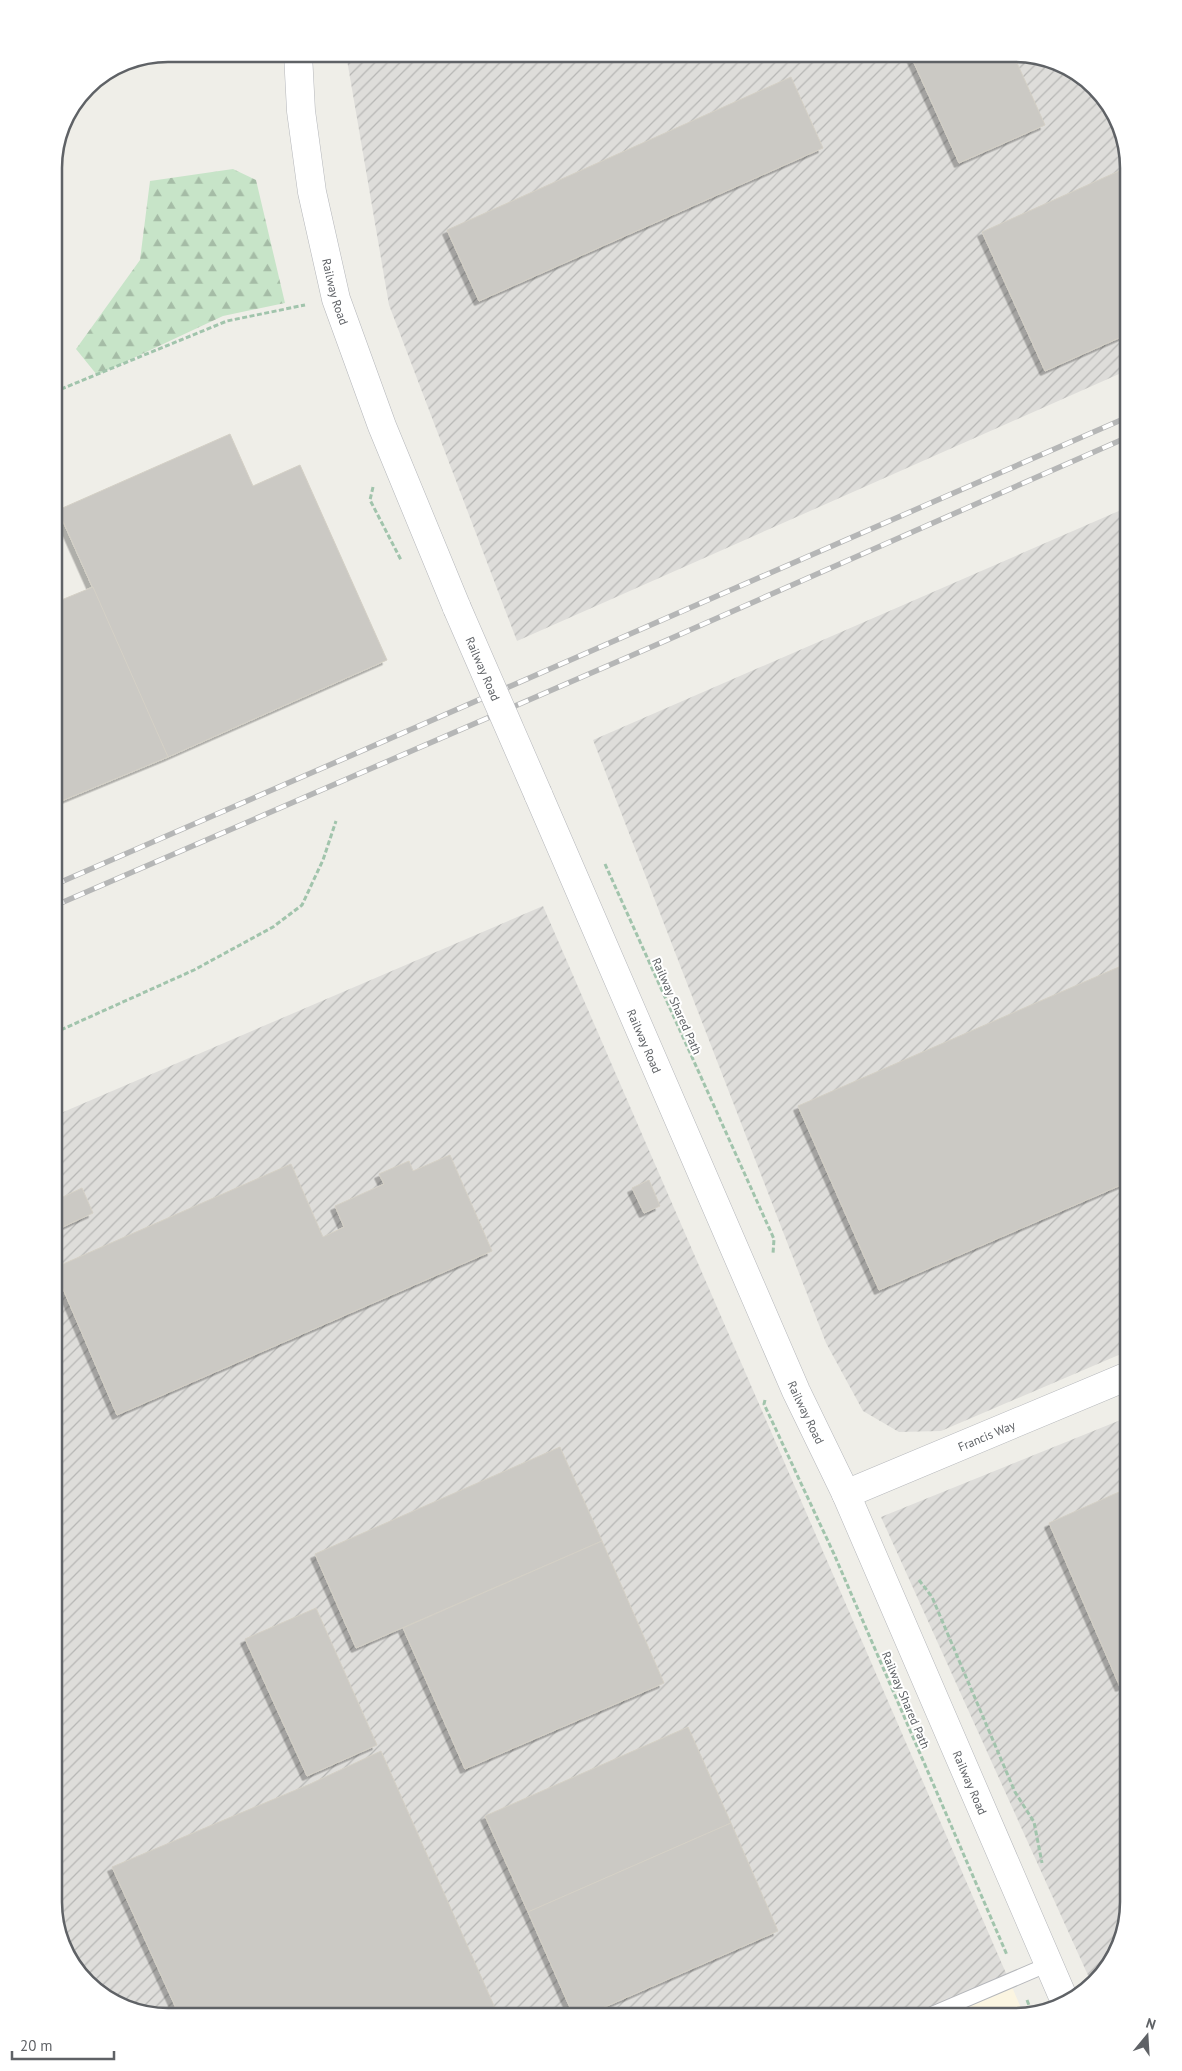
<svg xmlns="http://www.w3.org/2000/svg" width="1182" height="2071" viewBox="0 0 1182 2071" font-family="'PT Sans',sans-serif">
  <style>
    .commercial { fill: #fbf5e1 }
    .industrial { fill: url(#industrial-furrows) }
    .forest { fill: url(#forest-firs) }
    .building { fill: #cbc9c4; stroke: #d4d0c6; filter: url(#shadow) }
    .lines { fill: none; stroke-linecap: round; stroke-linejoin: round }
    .lane-casing { stroke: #b5b7bb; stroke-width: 16 }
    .street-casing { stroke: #b5b7bb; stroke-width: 29 }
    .secondary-casing { stroke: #b4b6ba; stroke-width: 29 }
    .path { stroke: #a1c4ac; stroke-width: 3; stroke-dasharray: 5 2.5; stroke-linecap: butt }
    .lane { stroke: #fff; stroke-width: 14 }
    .street { stroke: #fff; stroke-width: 28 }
    .secondary { stroke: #fff; stroke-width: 28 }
    .rail-casing { stroke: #b5b6b6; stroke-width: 5.5 }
    .rail { stroke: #fff; stroke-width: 4; stroke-dasharray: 11; stroke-linecap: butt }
    .secondary-bridge-casing { stroke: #b4b6ba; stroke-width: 29; stroke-linecap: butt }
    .secondary-bridge { stroke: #fff; stroke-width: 28 }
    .labels { text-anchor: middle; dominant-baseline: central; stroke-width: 4; stroke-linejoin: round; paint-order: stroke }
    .street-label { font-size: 12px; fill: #5f6266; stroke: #fff }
    .rim { fill: none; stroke: #5f6266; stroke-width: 2.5 }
  </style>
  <defs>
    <pattern id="industrial-furrows" width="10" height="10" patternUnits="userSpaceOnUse" patternTransform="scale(1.25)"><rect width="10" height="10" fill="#deddda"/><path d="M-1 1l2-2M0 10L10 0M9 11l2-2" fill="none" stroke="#b7b7b5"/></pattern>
    <pattern id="forest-firs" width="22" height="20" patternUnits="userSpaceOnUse" patternTransform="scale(1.25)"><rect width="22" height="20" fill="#c7e4c8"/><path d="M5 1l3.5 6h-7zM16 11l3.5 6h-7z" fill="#a5bca6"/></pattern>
    <filter id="shadow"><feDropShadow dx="-4.5" dy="4.5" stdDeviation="0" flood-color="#0004"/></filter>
  </defs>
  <rect width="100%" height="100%" fill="#efeee8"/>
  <!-- commercial -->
  <polygon class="commercial" points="1012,1987 1024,2015 1014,2017 943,2017"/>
  <!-- industrial -->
  <g class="industrial">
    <polygon points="346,54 1022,54 1078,73 1117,118 1128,168 1128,370 517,641 389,305"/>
    <polygon points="1128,507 1128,1351 941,1431 899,1432 863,1411 826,1343 593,740"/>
    <polygon points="543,906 1012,1987 943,2017 161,2017 104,1998 65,1953 54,1903 54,1116"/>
    <polygon points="1128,1417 1128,1903 1109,1966 1091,1982 881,1517"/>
  </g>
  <!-- forest -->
  <polygon class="forest" points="233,169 256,180 285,303 223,316 97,375 76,349 140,260 150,181"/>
  <!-- building -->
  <g class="building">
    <polygon points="910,54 1013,54 1045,125 959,163"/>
    <polygon points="791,77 823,148 479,301 447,230"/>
    <polygon points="1128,167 1128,334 1045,371 982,232"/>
    <polygon points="230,434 253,486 300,465 387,660 168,757 58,510"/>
    <polygon points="93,587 168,757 54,804 54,603"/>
    <polygon points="1128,963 1128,1182 879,1290 798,1106"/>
    <polygon points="450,1155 492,1251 117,1415 54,1268 291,1164 323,1237 344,1227 335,1206 384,1184 379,1174 409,1161 413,1171"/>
    <polygon points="649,1180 660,1206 644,1213 632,1188"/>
    <polygon points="82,1188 93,1213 54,1231 54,1201"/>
    <polygon points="560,1447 602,1541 356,1648 315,1554"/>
    <polygon points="1128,1488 1128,1684 1120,1687 1049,1523"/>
    <polygon points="602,1541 664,1683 465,1769 403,1628"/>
    <polygon points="316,1608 377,1745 307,1776 245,1639"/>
    <polygon points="688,1727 731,1823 528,1912 485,1816"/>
    <polygon points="381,1751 499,2017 180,2017 112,1867 310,1784"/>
    <polygon points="731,1823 778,1931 582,2017 574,2017 528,1912"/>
  </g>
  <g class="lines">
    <defs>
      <polyline id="lane" points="925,2017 1049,1964"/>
      <g id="street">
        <path id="s1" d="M 846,1494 L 1128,1376"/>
      </g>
      <g id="secondary">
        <path id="s2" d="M 298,54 L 301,111 L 312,192 L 336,299 L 382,426 L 457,608"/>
        <path id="s3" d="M 538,794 L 796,1391 L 846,1494 L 1066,2004"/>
      </g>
    </defs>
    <!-- lane casing -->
    <use href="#lane" class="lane-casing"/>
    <!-- street casing -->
    <use href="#street" class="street-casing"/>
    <!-- secondary casing -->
    <use href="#secondary" class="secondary-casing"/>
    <!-- path -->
    <g class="path">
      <polyline points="54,392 227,321 305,305"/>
      <polyline points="373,487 370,500 401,560"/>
      <polyline points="605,864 774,1239 773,1254"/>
      <polyline points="54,1033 194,970 273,927 302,905 323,860 336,821"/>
      <polyline points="765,1400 764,1404 834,1554 1007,1955"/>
      <polyline points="919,1580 932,1597 1015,1792 1034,1822 1042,1863"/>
      <polyline points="1027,2000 1032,2013"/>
    </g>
    <!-- lane -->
    <use href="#lane" class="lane"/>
    <!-- street -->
    <use href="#street" class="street"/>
    <!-- secondary -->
    <use href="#secondary" class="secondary"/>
    <defs>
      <g id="rail">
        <polyline points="54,885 1128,417"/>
        <polyline points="54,906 665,641 1128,437"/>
      </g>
    </defs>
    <!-- rail casing -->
    <use href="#rail" class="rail-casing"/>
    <!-- rail -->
    <use href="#rail" class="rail"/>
    <defs>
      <g id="secondary-bridge">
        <path id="s4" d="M 457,608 L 538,794"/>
      </g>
    </defs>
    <!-- secondary-bridge casing -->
    <use href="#secondary-bridge" class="secondary-bridge-casing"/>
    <!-- secondary-bridge -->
    <use href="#secondary-bridge" class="secondary-bridge"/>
  </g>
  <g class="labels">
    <!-- street labels -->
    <g class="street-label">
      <text stroke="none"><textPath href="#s2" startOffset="241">Railway Road</textPath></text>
      <text stroke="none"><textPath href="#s4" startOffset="66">Railway Road</textPath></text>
      <text transform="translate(677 1006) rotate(66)">Railway Shared Path</text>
      <text stroke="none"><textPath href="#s3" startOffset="269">Railway Road</textPath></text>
      <text stroke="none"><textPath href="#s3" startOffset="674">Railway Road</textPath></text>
      <text stroke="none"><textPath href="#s1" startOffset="152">Francis Way</textPath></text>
      <text transform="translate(906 1700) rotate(67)">Railway Shared Path</text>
      <text stroke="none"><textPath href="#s3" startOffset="1079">Railway Road</textPath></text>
    </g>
  </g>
  <!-- crop -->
  <path d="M0 0H1182V2071H0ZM168 62H1014A106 106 0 0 1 1120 168V1902A106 106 0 0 1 1014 2008H168A106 106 0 0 1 62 1902V168A106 106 0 0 1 168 62Z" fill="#fff" fill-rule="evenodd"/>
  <path class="rim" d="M168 62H1014A106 106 0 0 1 1120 168V1902A106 106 0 0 1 1014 2008H168A106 106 0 0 1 62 1902V168A106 106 0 0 1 168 62Z"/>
  <!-- north arrow -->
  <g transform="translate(1147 2036) rotate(18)" stroke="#ffffff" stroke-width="4" paint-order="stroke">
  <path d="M0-4L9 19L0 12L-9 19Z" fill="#5f6266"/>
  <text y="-8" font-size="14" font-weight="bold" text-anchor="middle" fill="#5f6266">N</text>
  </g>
  <!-- scale -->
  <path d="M12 2051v8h102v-8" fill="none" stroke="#5f6266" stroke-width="2.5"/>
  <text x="20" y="2051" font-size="15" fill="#5f6266" stroke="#ffffff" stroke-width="4" paint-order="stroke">20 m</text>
</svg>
